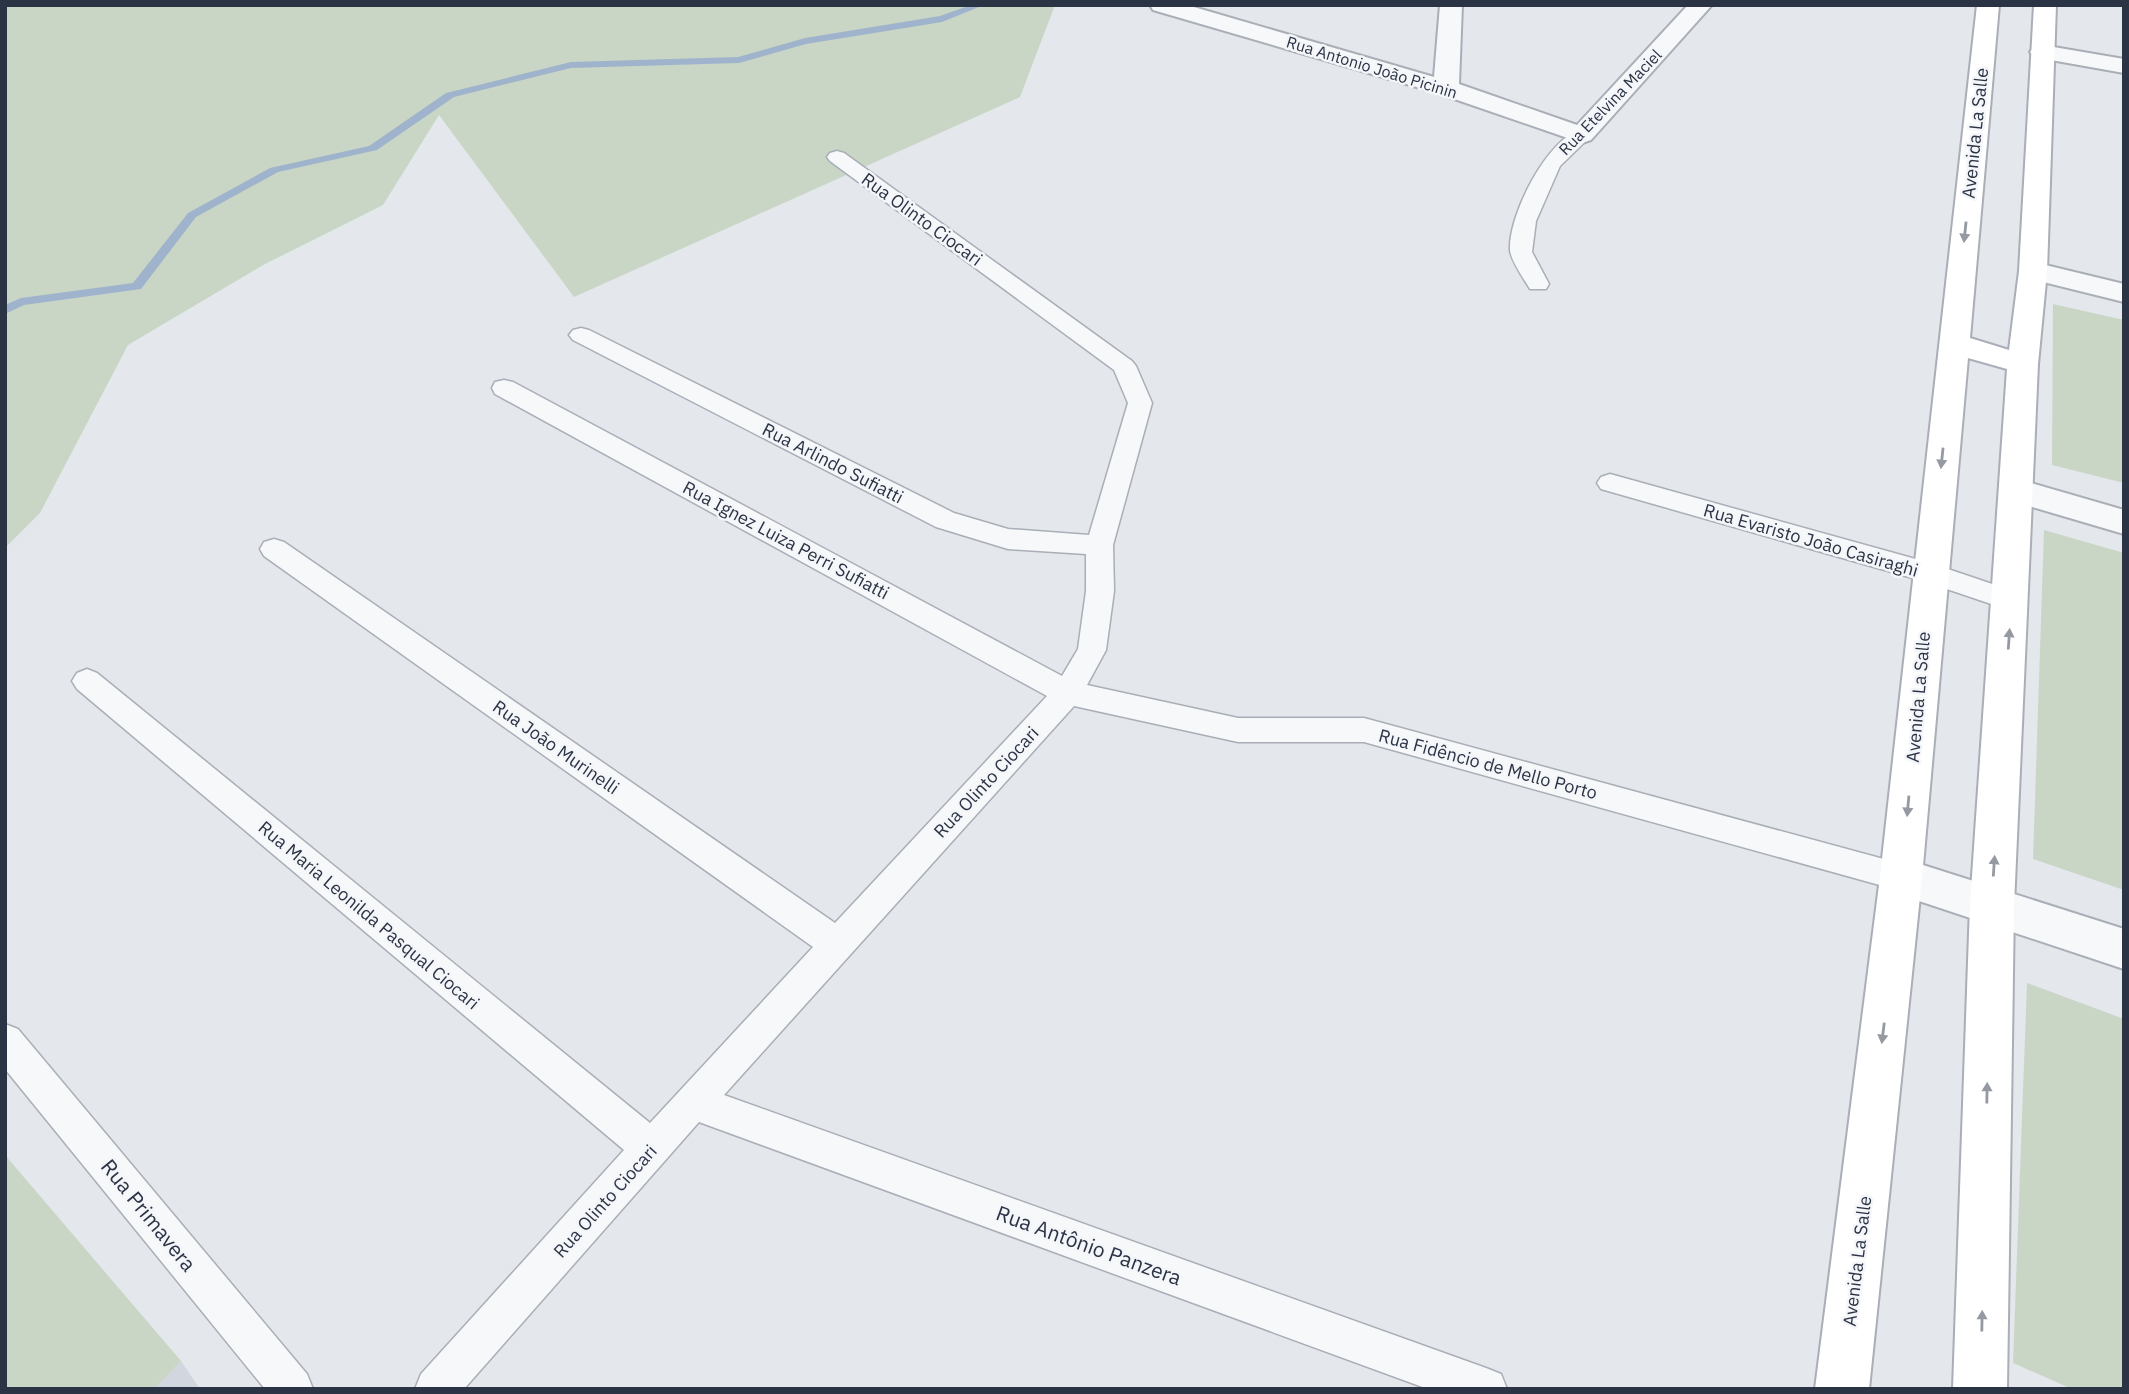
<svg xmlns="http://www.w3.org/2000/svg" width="2129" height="1394" viewBox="0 0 2129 1394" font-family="'IBM Plex Sans',sans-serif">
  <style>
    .built { fill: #d2d6de }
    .green { fill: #c9d6c5 }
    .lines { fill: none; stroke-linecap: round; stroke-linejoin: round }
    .stream { fill: #9fb4cc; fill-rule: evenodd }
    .service-casing { stroke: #a9aeb7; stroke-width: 3 }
    .minor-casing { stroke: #a9aeb7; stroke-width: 4 }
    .secondary-casing { stroke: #a9aeb7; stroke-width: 4 }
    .service { fill: #f7f8fa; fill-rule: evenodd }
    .minor { fill: #f7f8fa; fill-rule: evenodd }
    .secondary { fill: #fff; fill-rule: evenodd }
    .oneway { fill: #959aa2 }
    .labels { text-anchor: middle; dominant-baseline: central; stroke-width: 5; stroke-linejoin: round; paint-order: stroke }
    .far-street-label { font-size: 16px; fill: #2b3445; stroke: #f4f6f9 }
    .street-label { font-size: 18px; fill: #2b3445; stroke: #f4f6f9 }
    .near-street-label { font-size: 21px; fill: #2b3445; stroke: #f4f6f9 }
  </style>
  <rect width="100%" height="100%" fill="#e4e7ec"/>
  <!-- built -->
  <polygon class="built" points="181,1361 200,1389 154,1389"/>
  <!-- green -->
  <g class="green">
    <polygon points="5,5 1055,5 1020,97 574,297 439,115 383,205 265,264 128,345 40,513 5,548"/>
    <polygon points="2053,304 2124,320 2124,483 2052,465"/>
    <polygon points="2044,530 2124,553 2124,890 2033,859"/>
    <polygon points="2027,983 2124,1019 2124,1389 2072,1389 2013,1363"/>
    <polygon points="5,1155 181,1361 154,1389 5,1389"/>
  </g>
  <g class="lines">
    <!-- stream -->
    <polygon class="stream" points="971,5 984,5 942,22 806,44 739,63 571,68 454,97 377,150 278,172 196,217 141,289 24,305 5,314 5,305 21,298 133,283 188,213 270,168 369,146 446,93 571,62 738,57 805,38 940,16"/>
    <defs>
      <g id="service">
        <path d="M 1582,129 L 1589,131 L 1592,135 L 1560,166 L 1536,221 L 1532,252 L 1549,284 L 1546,289 L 1530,289 C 1524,279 1511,261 1510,250 C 1508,216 1547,138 1582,129 Z"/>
        <polygon points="837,151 844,153 1132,361 1136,366 1152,403 1113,545 1114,591 1106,650 1087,685 1238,718 1364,718 1913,867 1917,877 1913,887 1901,891 1364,742 1238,742 1074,706 724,1095 1486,1368 1501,1374 1507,1389 1428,1389 699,1122 464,1389 415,1389 421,1374 624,1150 77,689 72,681 77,673 87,669 97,673 650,1123 813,947 264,556 260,549 264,542 274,539 284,542 835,923 1047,696 495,394 492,388 495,382 504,380 513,382 1062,676 1078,649 1086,591 1086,554 1008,549 936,527 573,340 569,335 573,330 581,328 589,330 954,513 1008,529 1089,535 1128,403 1114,370 830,161 827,157 830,153"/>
        <polygon points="1610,474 1930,563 2022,594 2026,601 2022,608 2012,611 1923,581 1601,489 1597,483 1601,477"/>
        <polygon points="5,1024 18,1029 307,1374 313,1389 265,1389 5,1069"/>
      </g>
      <g id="minor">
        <polygon points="1150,5 1187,5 1434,77 1440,5 1462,5 1459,84 1577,125 1688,5 1712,5 1591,140 1582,143 1437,93 1153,10"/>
        <polygon points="2042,45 2124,59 2124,73 2034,57 2030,52 2034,47"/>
        <polygon points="2033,262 2124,284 2124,302 2023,277 2019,271 2023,265"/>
        <polygon points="2017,479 2124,510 2124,534 2005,499 2000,491 2005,483"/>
        <polygon points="1901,858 2124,929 2124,969 1886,890 1880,877 1886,864"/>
      </g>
      <polygon id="secondary" points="1977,5 1999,5 1970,338 2009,350 2019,271 2034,5 2056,5 2047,271 2038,364 2014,905 2007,1389 1953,1389 1970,905 2007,369 1968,358 1922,877 1869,1389 1815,1389 1880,877"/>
    </defs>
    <!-- service casing -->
    <use href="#service" class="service-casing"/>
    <!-- minor casing -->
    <use href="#minor" class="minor-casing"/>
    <!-- secondary casing -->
    <use href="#secondary" class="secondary-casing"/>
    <!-- service -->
    <use href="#service" class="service"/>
    <!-- minor -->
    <use href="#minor" class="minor"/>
    <!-- secondary -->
    <use href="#secondary" class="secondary"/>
  </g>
  <!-- one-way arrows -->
  <defs><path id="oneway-solid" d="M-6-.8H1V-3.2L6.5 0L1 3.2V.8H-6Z" transform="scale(1.75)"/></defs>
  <g class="oneway">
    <use href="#oneway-solid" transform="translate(1965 232) rotate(96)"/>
    <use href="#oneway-solid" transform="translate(1942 458) rotate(96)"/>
    <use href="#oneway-solid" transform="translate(2009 639) rotate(-86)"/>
    <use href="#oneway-solid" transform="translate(1908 806) rotate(95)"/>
    <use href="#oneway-solid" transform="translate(1994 866) rotate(-86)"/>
    <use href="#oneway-solid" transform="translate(1883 1033) rotate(97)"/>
    <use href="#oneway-solid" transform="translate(1987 1093) rotate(-89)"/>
    <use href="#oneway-solid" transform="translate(1982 1321) rotate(-89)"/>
  </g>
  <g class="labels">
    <!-- far-street labels -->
    <g class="far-street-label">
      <text transform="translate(1372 67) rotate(17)">Rua Antonio João Picinin</text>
      <text transform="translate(1610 102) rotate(-46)">Rua Etelvina Maciel</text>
    </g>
    <!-- street labels -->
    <g class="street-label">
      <text transform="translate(1975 133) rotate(-84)">Avenida La Salle</text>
      <text transform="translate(922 219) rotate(36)">Rua Olinto Ciocari</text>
      <text transform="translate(833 463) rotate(27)">Rua Arlindo Sufiatti</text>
      <text transform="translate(786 540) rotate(28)">Rua Ignez Luiza Perri Sufiatti</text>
      <text transform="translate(1811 540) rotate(16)">Rua Evaristo João Casiraghi</text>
      <text transform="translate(1918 697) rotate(-85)">Avenida La Salle</text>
      <text transform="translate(556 747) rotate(35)">Rua João Murinelli</text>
      <text transform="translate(1488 764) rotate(15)">Rua Fidêncio de Mello Porto</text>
      <text transform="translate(986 782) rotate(-47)">Rua Olinto Ciocari</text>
      <text transform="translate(369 915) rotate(40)">Rua Maria Leonilda Pasqual Ciocari</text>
      <text transform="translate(605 1201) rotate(-48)">Rua Olinto Ciocari</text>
      <text transform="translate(1857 1261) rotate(-83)">Avenida La Salle</text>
    </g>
    <!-- near-street labels -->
    <g class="near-street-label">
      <text transform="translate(149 1215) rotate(51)">Rua Primavera</text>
      <text transform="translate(1089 1245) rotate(20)">Rua Antônio Panzera</text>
    </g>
  </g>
  <!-- border -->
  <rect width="2129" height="1394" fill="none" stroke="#2b3445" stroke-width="14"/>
</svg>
